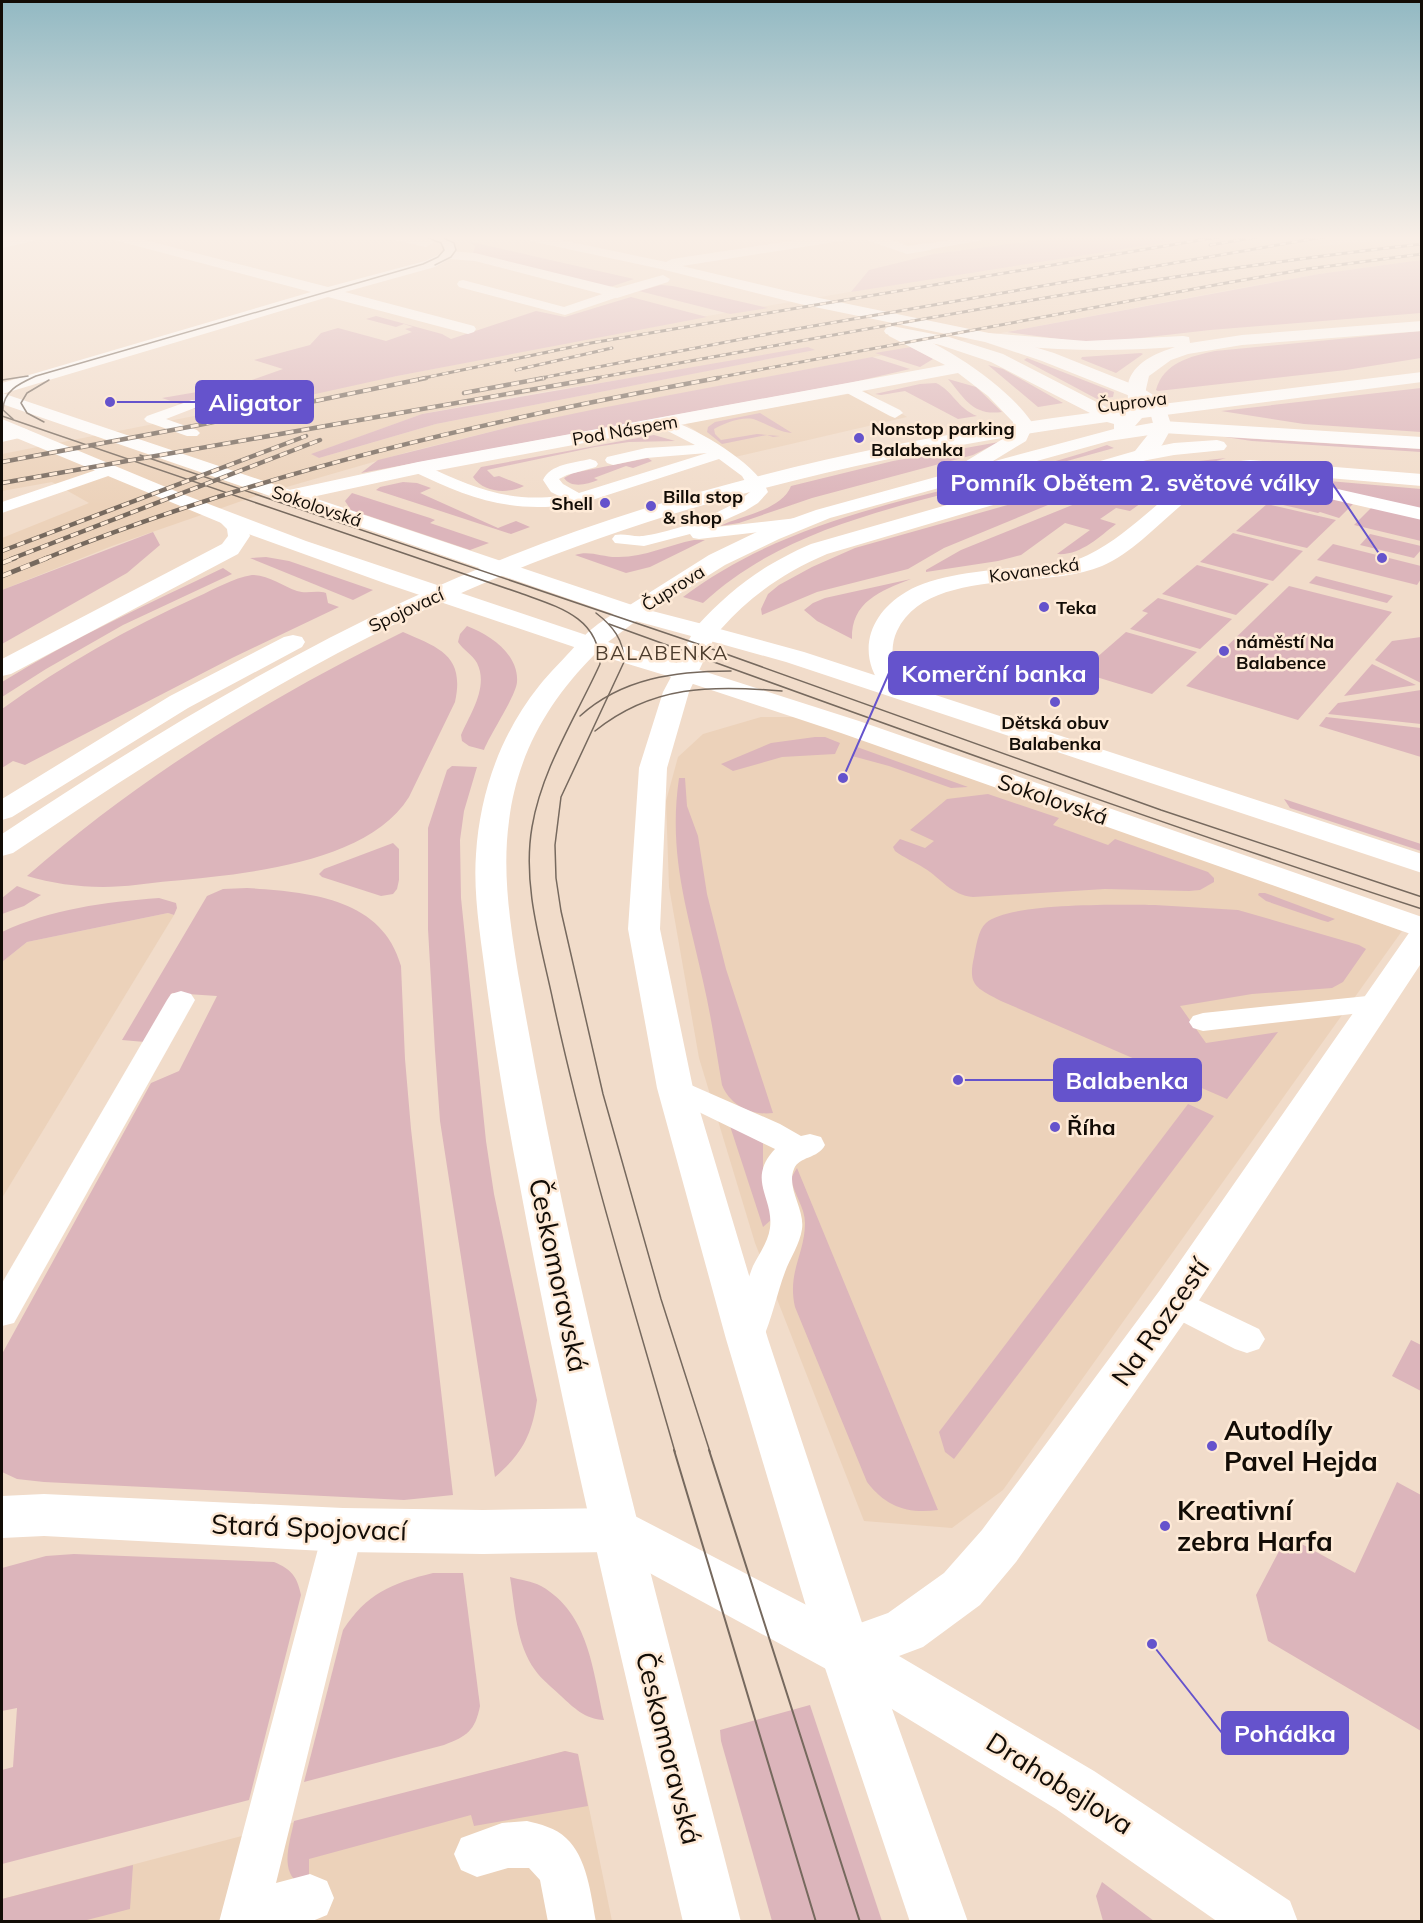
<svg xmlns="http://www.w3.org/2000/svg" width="1423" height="1923" viewBox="0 0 1423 1923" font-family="Mulish,sans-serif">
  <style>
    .built { fill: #ecd2ba; fill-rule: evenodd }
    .green { fill: #dcb5bb }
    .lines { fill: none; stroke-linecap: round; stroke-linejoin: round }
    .lane { fill: #fff; fill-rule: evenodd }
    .street { fill: #fff; fill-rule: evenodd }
    .secondary { fill: #fff; fill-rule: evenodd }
    .primary { fill: #fff; fill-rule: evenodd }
    .tram-far1 { stroke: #76695e; stroke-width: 1.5 }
    .tram { stroke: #76695e; stroke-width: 2 }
    .rail-far2-casing { stroke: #76695e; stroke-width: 3 }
    .rail-far1-casing { stroke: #76695e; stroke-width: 4.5 }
    .rail-casing { stroke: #76695e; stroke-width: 5 }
    .rail-far2 { stroke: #feead7; stroke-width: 2; stroke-dasharray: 6; stroke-linecap: butt }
    .rail-far1 { stroke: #feead7; stroke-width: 3; stroke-dasharray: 8; stroke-linecap: butt }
    .rail { stroke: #feead7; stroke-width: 4; stroke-dasharray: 10; stroke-linecap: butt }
    .poi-dot { fill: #6553cc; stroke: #feead7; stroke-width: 2 }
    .labels { text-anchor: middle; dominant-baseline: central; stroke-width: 5; stroke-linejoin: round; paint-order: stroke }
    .far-street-label { font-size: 18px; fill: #120c06; stroke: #feead7 }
    .far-poi-label { font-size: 18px; font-weight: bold; fill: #120c06; stroke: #feead7; text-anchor: start }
    .far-neighbourhood-label { font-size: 20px; letter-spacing: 1.5px; fill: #4d3d2e; stroke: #feead7 }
    .street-label { font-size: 22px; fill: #120c06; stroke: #feead7 }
    .poi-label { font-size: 22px; font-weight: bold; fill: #120c06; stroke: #feead7; text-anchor: start }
    .near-street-label { font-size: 27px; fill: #120c06; stroke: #feead7 }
    .near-poi-label { font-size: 27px; font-weight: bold; fill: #120c06; stroke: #feead7; text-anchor: start }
    .leader { fill: none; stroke: #6553cc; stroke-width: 2 }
    .callout-dot { fill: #6553cc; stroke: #feead7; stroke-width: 2 }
    .callout { fill: #6553cc; stroke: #6553cc; stroke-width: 2 }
    .callout-label { font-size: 24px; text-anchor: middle; font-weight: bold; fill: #fff }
  </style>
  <rect width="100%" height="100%" fill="#f1dcca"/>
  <!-- built -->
  <g class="built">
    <polygon points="889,237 1061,237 933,254"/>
    <path d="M 1158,237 L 1355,237 L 1308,247 L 1421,237 L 1421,260 L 1319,274 L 1240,288 L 656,398 L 514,426 L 408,452 L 259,495 L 112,546 L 2,590 L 2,538 L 89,503 L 52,482 L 2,491 L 2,454 L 665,323 L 1166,239 ZM 814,350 L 436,424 L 319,458 L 312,454 L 422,414 L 502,398 Z"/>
    <polygon points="866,391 907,417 735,457 684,423"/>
    <polygon points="761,717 795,717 826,725 1402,931 1003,1490 952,1528 864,1521 755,1243 699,1058 669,887 666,801 678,757 703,734"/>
    <polygon points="168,913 174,915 2,1198 2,962 27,942"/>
    <polygon points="565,1751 578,1754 612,1921 2,1922 2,1899"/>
  </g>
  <!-- green -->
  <g class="green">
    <polygon points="1061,237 1158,237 1173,241 851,292 869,270 934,254"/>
    <polygon points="467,241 634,279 607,288 473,254 475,246"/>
    <polygon points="1421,260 1421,313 1210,330 1114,341 1074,341 1007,332 1319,274"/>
    <polygon points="661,285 673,286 768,308 730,314 639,291"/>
    <polygon points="631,297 707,317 397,376 216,416 162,398 238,385 283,369 254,360 310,345 321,333 338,328 386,341 412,332 405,329 413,327 404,324 396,327 366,319 376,316 442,334 451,339 536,311 565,317"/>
    <path d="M 1421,331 L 1421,358 L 1346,370 L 1158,391 L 1156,390 C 1163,363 1191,356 1215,351 Z"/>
    <polygon points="808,347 815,350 436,424 319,458 311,454 422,414"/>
    <polygon points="911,347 933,359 920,367 875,353"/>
    <polygon points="1141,353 1143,354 1116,373 1081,359 1082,357"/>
    <polygon points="872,357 910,369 854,382 361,473 378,460 514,426 596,409"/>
    <polygon points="1027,358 1114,392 1113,397 1097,399 1024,360"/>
    <polygon points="988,365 1003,369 1063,403 1038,407"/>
    <path d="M 948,379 L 976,387 L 1002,412 C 973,416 965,399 948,379 Z"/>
    <path d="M 936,383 C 953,391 957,408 977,416 L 958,419 L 905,391 L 881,395 L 875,394 L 920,384 Z"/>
    <polygon points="1421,388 1421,432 1304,424 1221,411"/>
    <path d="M 760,413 L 792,433 C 779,432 769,425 756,420 C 745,415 724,423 714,429 L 715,434 L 721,440 L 757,434 L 780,436 L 773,437 L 767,435 L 722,444 L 707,432 L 708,427 L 715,422 Z"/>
    <path d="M 654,435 L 675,441 L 629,442 L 595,447 L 487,470 L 494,477 L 499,476 L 524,486 C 508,494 484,493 473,477 L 481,467 Z"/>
    <polygon points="1225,437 1421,449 1421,452 1252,441"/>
    <path d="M 999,442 L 973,455 L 812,498 L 739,523 L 720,526 C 741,515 781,511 791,486 L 893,461 Z"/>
    <path d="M 1107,445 L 1114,448 C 1060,463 1005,478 951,492 C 861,516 772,539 703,603 L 683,597 C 806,504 966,494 1107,445 Z"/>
    <path d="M 648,458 L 652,461 L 633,468 L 626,466 L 594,478 L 598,480 C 587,484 572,489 564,478 L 573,473 Z"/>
    <polygon points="1226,458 1187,470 1162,489 1147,485 1141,489 1154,493 1145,494 1116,486 1116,483 1121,481 1190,462"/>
    <polygon points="1241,470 1271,471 1294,478 1421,489 1421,511"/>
    <polygon points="403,482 417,483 431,488 420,493 498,528 516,521 530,527 511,534 376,490 380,487"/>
    <polygon points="1085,487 1089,488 944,548 908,569 817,592 762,615 761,609 768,594 779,585 812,567 855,548 1068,488"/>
    <polygon points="1287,487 1355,502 1339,518 1320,512 1318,513 1270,502"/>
    <path d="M 1107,491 L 1144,501 L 1130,511 L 1116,508 L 1100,519 L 1116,524 C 1099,537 1080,556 1057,554 L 1090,530 L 1065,523 L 1021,555 L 998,561 L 926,572 L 926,570 L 961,550 Z"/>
    <polygon points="352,493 430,518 435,520 430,523 489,543 470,550 351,510 345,501"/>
    <polygon points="1267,504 1336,520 1307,548 1236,531"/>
    <polygon points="1373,506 1421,517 1421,541 1354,525"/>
    <polygon points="153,532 160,545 127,573 2,644 2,590"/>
    <polygon points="1233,533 1303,551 1273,581 1200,562"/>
    <polygon points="1370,534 1421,546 1421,550 1414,558 1360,545"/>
    <path d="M 694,540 L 705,540 L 650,567 L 626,573 L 575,555 C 589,550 602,557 616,557 C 643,558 668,545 694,540 Z"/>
    <polygon points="1333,544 1421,566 1421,579 1417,585 1317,560"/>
    <polygon points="266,557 289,561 373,590 353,600 250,558"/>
    <polygon points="1197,565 1269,584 1236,615 1162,594"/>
    <path d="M 223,568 L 232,574 L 123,625 L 46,669 L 2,697 L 2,682 C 73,638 148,604 223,568 Z"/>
    <path d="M 252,575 C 269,575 282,586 297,591 C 307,594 316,590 326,593 L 328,603 L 339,607 L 232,658 L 25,765 L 13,761 L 2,768 L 2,709 C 63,665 128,628 197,597 C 215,589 233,578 252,575 Z"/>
    <polygon points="1316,576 1393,596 1387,603 1309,583"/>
    <path d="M 911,579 C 880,591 851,602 852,639 L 817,621 L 804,610 L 813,603 L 825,598 Z"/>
    <polygon points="1289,586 1392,612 1298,720 1186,686"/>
    <polygon points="1158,598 1232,619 1200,649 1130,629 1148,613 1142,611"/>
    <path d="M 467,626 C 490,635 519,654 517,682 C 516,696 490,734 484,750 L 469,746 L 462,741 L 461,735 C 470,714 489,687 477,663 C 473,655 463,650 458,642 L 460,634 Z"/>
    <path d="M 403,632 C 440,648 465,656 455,702 L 409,797 C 367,864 243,874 171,881 C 149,883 126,887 103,887 C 77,887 51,883 27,876 C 140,777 268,698 403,632 Z"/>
    <polygon points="1126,632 1197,652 1152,694 1080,672"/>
    <polygon points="1421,637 1421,683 1375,660 1392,641"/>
    <polygon points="1372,664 1416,685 1344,696"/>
    <polygon points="1421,690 1421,724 1328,714 1338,703"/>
    <polygon points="1326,717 1421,728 1421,757 1319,726"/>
    <polygon points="815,737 825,737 840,743 835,754 782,757 733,771 721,764 771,743"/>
    <polygon points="857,747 968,787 951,788 889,766 852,756"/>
    <path d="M 452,766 L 477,767 L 464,811 L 460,840 L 461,898 L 486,1141 L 494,1194 L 537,1400 C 532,1435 522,1454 495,1477 L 440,1121 L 435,1051 L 428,929 L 428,828 L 447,770 Z"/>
    <path d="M 679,778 L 685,778 L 687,806 L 698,836 L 707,894 L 726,969 L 773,1113 C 751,1116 730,1105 722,1085 C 716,1050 711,1015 703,981 C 687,909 668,854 679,778 Z"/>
    <path d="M 988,794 L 1059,818 L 1053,825 L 1108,845 L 1115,839 L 1208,872 L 1214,878 L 1214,882 L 1200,890 L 1189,891 L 1105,889 L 973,897 C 951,895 942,879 924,868 C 915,862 904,858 895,851 L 893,847 L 900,839 L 925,848 L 934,841 L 910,830 L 947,799 Z"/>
    <polygon points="1284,799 1421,844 1421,851 1290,808"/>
    <polygon points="393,843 399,849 399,880 397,889 393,894 381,896 322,877 319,874 324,869"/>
    <polygon points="17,886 41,895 24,906 2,914 2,898"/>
    <path d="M 247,888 C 307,892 382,897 401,966 L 405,1059 L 411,1129 L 453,1495 L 404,1500 L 44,1482 L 17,1479 L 2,1472 L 2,1354 L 151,1083 L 179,1071 L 217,996 L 172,993 L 145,1042 L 122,1040 L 207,896 L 223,889 Z"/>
    <polygon points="1259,893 1265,893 1335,919 1328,922 1321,920 1266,901 1258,895"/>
    <path d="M 159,898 L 176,903 L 177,908 L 174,915 L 168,913 L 27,942 L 2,962 L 2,932 C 51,909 105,902 159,898 Z"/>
    <path d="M 1155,905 L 1238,910 L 1359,945 L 1366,949 L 1343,982 L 1332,988 L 1252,994 L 1180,1006 L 1206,1043 L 1278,1032 L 1227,1099 L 1001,1001 C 978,988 967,987 974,957 C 976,947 978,930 986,923 C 1009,902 1122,905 1155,905 Z"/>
    <polygon points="1188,1104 1214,1116 954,1459 945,1452 939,1432"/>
    <polygon points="730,1126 763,1143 763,1182 771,1209 771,1220 763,1227"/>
    <path d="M 797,1168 L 938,1510 C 908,1514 886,1507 867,1482 L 795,1307 C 787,1272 805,1254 805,1223 C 805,1207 793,1193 791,1178 Z"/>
    <polygon points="1411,1340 1421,1345 1421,1391 1392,1376"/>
    <polygon points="1397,1482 1421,1495 1421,1731 1268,1641 1256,1595 1287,1536 1355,1573"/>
    <path d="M 74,1554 L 274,1562 C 291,1569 297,1576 301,1595 L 249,1800 L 2,1864 L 2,1770 L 13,1767 L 17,1708 L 2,1711 L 2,1568 L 46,1556 Z"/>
    <path d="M 433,1573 L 463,1573 L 480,1706 C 475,1731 467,1736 444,1745 L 304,1782 L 343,1630 C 366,1594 392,1583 433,1573 Z"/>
    <path d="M 510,1577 C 520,1580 532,1581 541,1586 C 589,1613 593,1671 604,1720 C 585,1719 574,1708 561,1696 C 553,1688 542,1680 535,1670 C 516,1644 515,1607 510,1577 Z"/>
    <polygon points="810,1705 882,1921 772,1921 721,1741 720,1730"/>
    <path d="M 565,1751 L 578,1754 L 588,1806 L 474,1826 L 471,1815 L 309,1859 L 309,1875 L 294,1879 C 281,1865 291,1838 294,1821 Z"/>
    <polygon points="133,1865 130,1909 83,1921 2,1921 2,1899"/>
    <polygon points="1102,1882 1154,1921 1103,1921 1096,1896"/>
  </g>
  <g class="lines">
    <!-- lane -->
    <g class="lane">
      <polygon points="429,237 442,237 453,242 457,251 451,257 443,257 441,255 445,250 444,246"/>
      <polygon points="967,237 990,237 984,240 926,250 920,247 926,244"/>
      <polygon points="463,280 564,307 617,289 623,293 621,296 565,315 459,287 457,284 459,281"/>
      <polygon points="850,385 900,410 903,413 895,418 890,416 845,392 843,389"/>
      <polygon points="192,400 197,401 199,404 197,407 166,419 197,430 200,433 197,436 187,436 147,422 144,419 147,416"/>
      <path d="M 663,418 C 693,426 757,463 768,492 L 758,503 L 745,511 L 707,528 L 797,518 L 803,519 L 806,523 L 803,527 L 699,539 L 693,538 L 690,534 L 644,546 L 615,543 L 612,539 L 615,535 C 624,533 633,537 643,536 C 674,532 728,512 751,491 L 742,476 L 719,459 L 589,501 L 587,505 C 580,506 576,504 569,505 C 507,513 467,497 412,471 L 410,468 L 418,463 L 424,465 C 470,486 507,503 559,496 L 551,492 L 543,480 C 550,464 574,463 590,459 L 596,461 L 598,464 L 596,467 L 567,475 L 559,479 L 563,484 L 579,493 L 707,453 L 646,458 L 613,465 L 607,463 L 605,460 L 607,457 L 646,448 L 695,445 L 658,426 L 655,423 Z"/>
      <polygon points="23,428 28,430 31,433 28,436 2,442 2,432"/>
      <polygon points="108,466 116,471 114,474 2,513 2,502"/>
      <polygon points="181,991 191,994 195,1000 14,1323 2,1326 2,1283 167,1000 171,994"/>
      <polygon points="1377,995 1387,998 1391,1004 1387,1010 1203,1031 1193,1028 1189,1022 1193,1016 1203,1013"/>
      <path d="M 675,1078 L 780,1124 L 801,1136 L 810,1134 L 821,1137 L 825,1145 C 818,1159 799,1156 794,1169 C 786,1188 805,1209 802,1229 C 800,1244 790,1258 785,1272 C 776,1296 771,1324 759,1347 L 747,1351 L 735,1347 L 729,1337 C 737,1313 744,1289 753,1266 C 759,1254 768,1242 770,1228 C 774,1197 746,1180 775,1149 L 664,1095 L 660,1088 L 664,1081 Z"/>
      <polygon points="1175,1289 1259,1329 1265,1339 1259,1349 1247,1353 1235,1349 1163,1312 1158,1302 1163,1292"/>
      <polygon points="343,1512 357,1518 363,1530 276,1883 310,1874 327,1881 334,1898 327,1915 310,1922 219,1922 323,1530 329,1518"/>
      <path d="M 527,1821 C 540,1824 556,1828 566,1838 C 587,1857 591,1895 596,1922 L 548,1922 L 540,1880 L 529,1868 L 508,1868 L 477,1877 L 461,1870 L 454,1854 L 461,1838 L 502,1823 Z"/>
    </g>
    <!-- street -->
    <g class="street">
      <polygon points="17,237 40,237 38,240 2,248 2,240"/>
      <polygon points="112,237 133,237 328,287 425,261 447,251 475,253 617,288 663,275 670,279 668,282 617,298 475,261 449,259 435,267 345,292 474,326 476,329 474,332 468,334 328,297 2,394 2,383 311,292 114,240"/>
      <polygon points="392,237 416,237 431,240 433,243 426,247 394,240"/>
      <path d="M 523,237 L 547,237 L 666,262 L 672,259 L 817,237 L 848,237 L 846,240 L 841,241 L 682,266 L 800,294 L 989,333 L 1054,353 L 1142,388 L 1163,401 L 1172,427 L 1162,445 L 1149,459 L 827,554 C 785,572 751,595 721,629 C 713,638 708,640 696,637 L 693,632 L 696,627 C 732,588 763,565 811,544 L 1135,451 L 1154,427 L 1149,408 L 1130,396 L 1042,361 L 985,342 L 800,304 L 661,269 L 530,241 Z"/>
      <polygon points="864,237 883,237 908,246 926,243 933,247 931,250 907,254 866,240"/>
      <path d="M 895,328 C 938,339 1006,385 1031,421 L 1032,428 L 1026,441 L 957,483 L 830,518 L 779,539 L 725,565 L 641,618 L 633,620 L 625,618 L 621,613 L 625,608 L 709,555 L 763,529 L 816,510 L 943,475 L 1011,434 L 1013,422 L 988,396 L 958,373 L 418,474 L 289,502 L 282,500 L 279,496 L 282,492 L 289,490 L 418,462 L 945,365 L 889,336 L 887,333 Z"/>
      <path d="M 1250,460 L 1422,474 L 1422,486 L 1259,472 C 1190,472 1159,541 1102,566 C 1043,591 928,566 897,631 C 892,641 891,656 895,666 C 899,676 908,683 914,692 L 910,697 C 897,701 892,698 883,688 C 856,653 869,614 906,592 C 940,572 996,570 1034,566 C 1052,565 1072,563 1088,555 C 1146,527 1180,465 1250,460 Z"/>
      <polygon points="1302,481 1422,508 1422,520 1295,491 1292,487 1295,483"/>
      <polygon points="1422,927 1422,962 1190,1314 1016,1562 980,1605 923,1647 899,1656 1094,1771 1290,1901 1298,1922 1218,1922 1056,1809 828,1670 611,1552 483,1554 343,1552 44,1536 2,1538 2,1496 44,1494 343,1508 483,1510 616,1508 633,1515 849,1627 888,1613 944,1573 982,1530 1160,1290 1411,930"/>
    </g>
    <!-- secondary -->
    <g class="secondary">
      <polygon points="2,393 641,608 645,613 641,618 633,620 625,618 2,404"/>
      <polygon points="2,419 185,495 306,541 598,639 601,644 598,649 589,651 580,649 387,584 243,532 2,432"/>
      <polygon points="705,625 804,652 1422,854 1422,873 786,662 696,637 693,632 696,627"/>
      <polygon points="684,665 859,721 1422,917 1422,938 841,733 675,678 671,673 675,668"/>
    </g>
    <!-- primary -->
    <g class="primary">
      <path d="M 1422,321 L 1422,331 L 1242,345 L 1188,354 L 1171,360 L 1149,376 L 1146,389 L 1146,406 L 1422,372 L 1422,382 L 1142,418 L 1135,426 L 1163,421 L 1422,437 L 1422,449 L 1163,433 L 1109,441 L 950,485 L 943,483 L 940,479 L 943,475 L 1114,429 L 1114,424 L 1107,422 C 871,454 640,508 424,610 C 279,678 145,764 13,853 L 2,856 L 2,834 C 132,748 265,666 407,600 C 622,500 855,444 1090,413 L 991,362 L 940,345 L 886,334 L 884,331 L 886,328 L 892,326 L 949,337 L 1003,354 L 1112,410 L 1127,408 C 1129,400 1127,392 1128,384 C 1133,362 1157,353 1175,347 C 1113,352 1051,351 989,343 L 981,338 L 989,333 L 1086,341 L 1183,336 L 1189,337 L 1190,343 L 1242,335 Z"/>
      <polygon points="1217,440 1224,442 1227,446 1224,450 1174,455 1142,461 1135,459 1132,455 1135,451 1174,443"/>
      <path d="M 229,514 C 241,517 247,524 250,536 L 238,554 L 11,674 L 2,676 L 2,659 L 222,544 L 228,536 L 227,529 L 218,520 L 221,515 Z"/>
      <path d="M 633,606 L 714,627 L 717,632 L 689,692 L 667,768 L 660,929 L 693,1088 L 768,1339 L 872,1653 L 968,1922 L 910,1922 L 820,1653 L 726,1339 L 657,1088 L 628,929 L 639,768 L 663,692 L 671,677 L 595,654 C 548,701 517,755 509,821 C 502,872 510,922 518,973 C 527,1023 536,1073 546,1123 C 599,1391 673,1656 741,1922 L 683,1922 C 626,1675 565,1430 519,1181 C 506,1114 495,1047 486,980 C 481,939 473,896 476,854 C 480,793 500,735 539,686 C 550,672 564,659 576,645 C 589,629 613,611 633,606 ZM 636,621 L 691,636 L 677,663 L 608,642 Z"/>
      <polygon points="293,635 302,637 305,642 302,647 188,708 12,817 2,820 2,799 170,696 284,637"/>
    </g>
    <!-- tram-far1 -->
    <g class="tram-far1">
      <polyline points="435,265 451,257 456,250 454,243 442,237"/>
      <polyline points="2,380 28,376"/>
      <path d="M 2,416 L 520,593 C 558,607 599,617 600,664 C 576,717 542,768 532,827 C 522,885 541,944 553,1001 C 586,1153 632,1302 675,1452"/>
      <path d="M 13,419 L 3,410 C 3,390 21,383 36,376 L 423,264 L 438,257 L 444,250 L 441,243 L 426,237"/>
      <polyline points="44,422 27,413 21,403 27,393 49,380"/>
      <polyline points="140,455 698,644 1161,810 1422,897"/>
      <path d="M 596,613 C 613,626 624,640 624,662 L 561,797 L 555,845 L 556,878 L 561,911 L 603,1094 L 661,1299 L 710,1452"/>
      <path d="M 609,624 C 879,722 1149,820 1422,909"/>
      <path d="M 580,716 C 622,678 676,671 731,671"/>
      <path d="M 595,731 C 652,685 712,685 782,691"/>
    </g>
    <!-- tram -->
    <g class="tram">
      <polyline points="674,1450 816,1922"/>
      <polyline points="709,1450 860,1922"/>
    </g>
    <defs>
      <g id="rail-far2">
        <polyline points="1210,245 1257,237"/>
        <polyline points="516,370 612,348"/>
        <polyline points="419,379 591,343 1218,237"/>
        <polyline points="536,379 773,333 1323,237"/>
        <path d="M 590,379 C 866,330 1143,275 1422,244"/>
        <polyline points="710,379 1226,283 1307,269 1422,254"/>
      </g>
      <g id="rail-far1">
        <polyline points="464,393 544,378"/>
        <polyline points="2,462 199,425 426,378"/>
        <polyline points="2,483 598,378"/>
        <polyline points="2,551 306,436"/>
        <polyline points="11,559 320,440"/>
        <path d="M 44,559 C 261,472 488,420 718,378"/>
      </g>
      <g id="rail">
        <polyline points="2,563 15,558"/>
        <polyline points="2,576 47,558"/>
      </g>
    </defs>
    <!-- rail-far2 casing -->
    <use href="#rail-far2" class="rail-far2-casing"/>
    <!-- rail-far1 casing -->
    <use href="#rail-far1" class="rail-far1-casing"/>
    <!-- rail casing -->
    <use href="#rail" class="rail-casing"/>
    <!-- rail-far2 -->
    <use href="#rail-far2" class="rail-far2"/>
    <!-- rail-far1 -->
    <use href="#rail-far1" class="rail-far1"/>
    <!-- rail -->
    <use href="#rail" class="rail"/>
  </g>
  <!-- sky -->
  <linearGradient id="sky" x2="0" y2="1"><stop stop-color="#92b9c3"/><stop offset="0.47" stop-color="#f9efe7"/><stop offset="1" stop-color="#f9efe7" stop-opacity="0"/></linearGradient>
  <rect width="1423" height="506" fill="url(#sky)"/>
  <!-- markers -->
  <g class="poi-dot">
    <circle cx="859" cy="438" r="6"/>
    <circle cx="605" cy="503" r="6"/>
    <circle cx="651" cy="506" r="6"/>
    <circle cx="1044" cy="607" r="6"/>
    <circle cx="1224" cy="651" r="6"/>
    <circle cx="1055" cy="702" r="6"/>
    <circle cx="1055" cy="1127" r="6"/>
    <circle cx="1212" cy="1446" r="6"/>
    <circle cx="1165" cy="1526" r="6"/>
  </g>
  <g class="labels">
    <!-- far-street labels -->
    <g class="far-street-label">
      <text transform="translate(1132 402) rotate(-7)">Čuprova</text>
      <text transform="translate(625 430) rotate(-10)">Pod Náspem</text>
      <text transform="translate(317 506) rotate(19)">Sokolovská</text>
      <text transform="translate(1034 570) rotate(-8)">Kovanecká</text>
      <text transform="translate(673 588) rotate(-32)">Čuprova</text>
      <text transform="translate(406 610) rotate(-25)">Spojovací</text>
    </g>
    <!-- far-poi labels -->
    <g class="far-poi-label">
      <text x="871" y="428">Nonstop parking<tspan x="871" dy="21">Balabenka</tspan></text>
      <text x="663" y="496">Billa stop<tspan x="663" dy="21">&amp; shop</tspan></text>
      <text x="593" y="503" text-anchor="end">Shell</text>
      <text x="1056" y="607">Teka</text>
      <text x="1236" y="641">náměstí Na<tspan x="1236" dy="21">Balabence</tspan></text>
      <text x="1055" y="722" text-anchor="middle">Dětská obuv<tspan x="1055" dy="21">Balabenka</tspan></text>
    </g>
    <!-- far-neighbourhood labels -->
    <g class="far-neighbourhood-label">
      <text x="662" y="652">BALABENKA</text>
    </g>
    <!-- street labels -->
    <g class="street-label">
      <text transform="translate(1053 799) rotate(19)">Sokolovská</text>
    </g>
    <!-- poi labels -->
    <g class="poi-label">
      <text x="1067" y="1127">Říha</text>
    </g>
    <!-- near-street labels -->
    <g class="near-street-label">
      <text transform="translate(559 1275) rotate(78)">Českomoravská</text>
      <text transform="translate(1160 1322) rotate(-55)">Na Rozcestí</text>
      <text transform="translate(309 1527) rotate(2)">Stará Spojovací</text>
      <text transform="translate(669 1748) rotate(76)">Českomoravská</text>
      <text transform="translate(1060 1783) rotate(32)">Drahobejlova</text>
    </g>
    <!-- near-poi labels -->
    <g class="near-poi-label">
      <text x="1224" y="1430">Autodíly<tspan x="1224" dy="31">Pavel Hejda</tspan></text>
      <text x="1177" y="1510">Kreativní<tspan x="1177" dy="31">zebra Harfa</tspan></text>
    </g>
  </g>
  <!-- callouts -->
  <path class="leader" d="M110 402L196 402M1382 558L1332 483M843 778L889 673M958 1080L1054 1080M1152 1644L1222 1733"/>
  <g class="callout-dot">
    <circle cx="110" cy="402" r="6"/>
    <circle cx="1382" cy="558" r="6"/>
    <circle cx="843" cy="778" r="6"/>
    <circle cx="958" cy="1080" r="6"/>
    <circle cx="1152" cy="1644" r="6"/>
  </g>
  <g class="callout">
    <rect x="196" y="381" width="117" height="42" rx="6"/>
    <rect x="938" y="462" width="394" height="42" rx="6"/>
    <rect x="889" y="652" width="209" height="42" rx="6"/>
    <rect x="1054" y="1059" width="147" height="42" rx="6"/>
    <rect x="1222" y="1712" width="126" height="42" rx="6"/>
  </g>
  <g class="callout-label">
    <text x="255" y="411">Aligator</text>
    <text x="1135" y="491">Pomník Obětem 2. světové války</text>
    <text x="994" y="682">Komerční banka</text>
    <text x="1127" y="1089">Balabenka</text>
    <text x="1285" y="1742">Pohádka</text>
  </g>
  <!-- border -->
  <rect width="1423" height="1923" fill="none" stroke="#120c06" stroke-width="6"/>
</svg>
